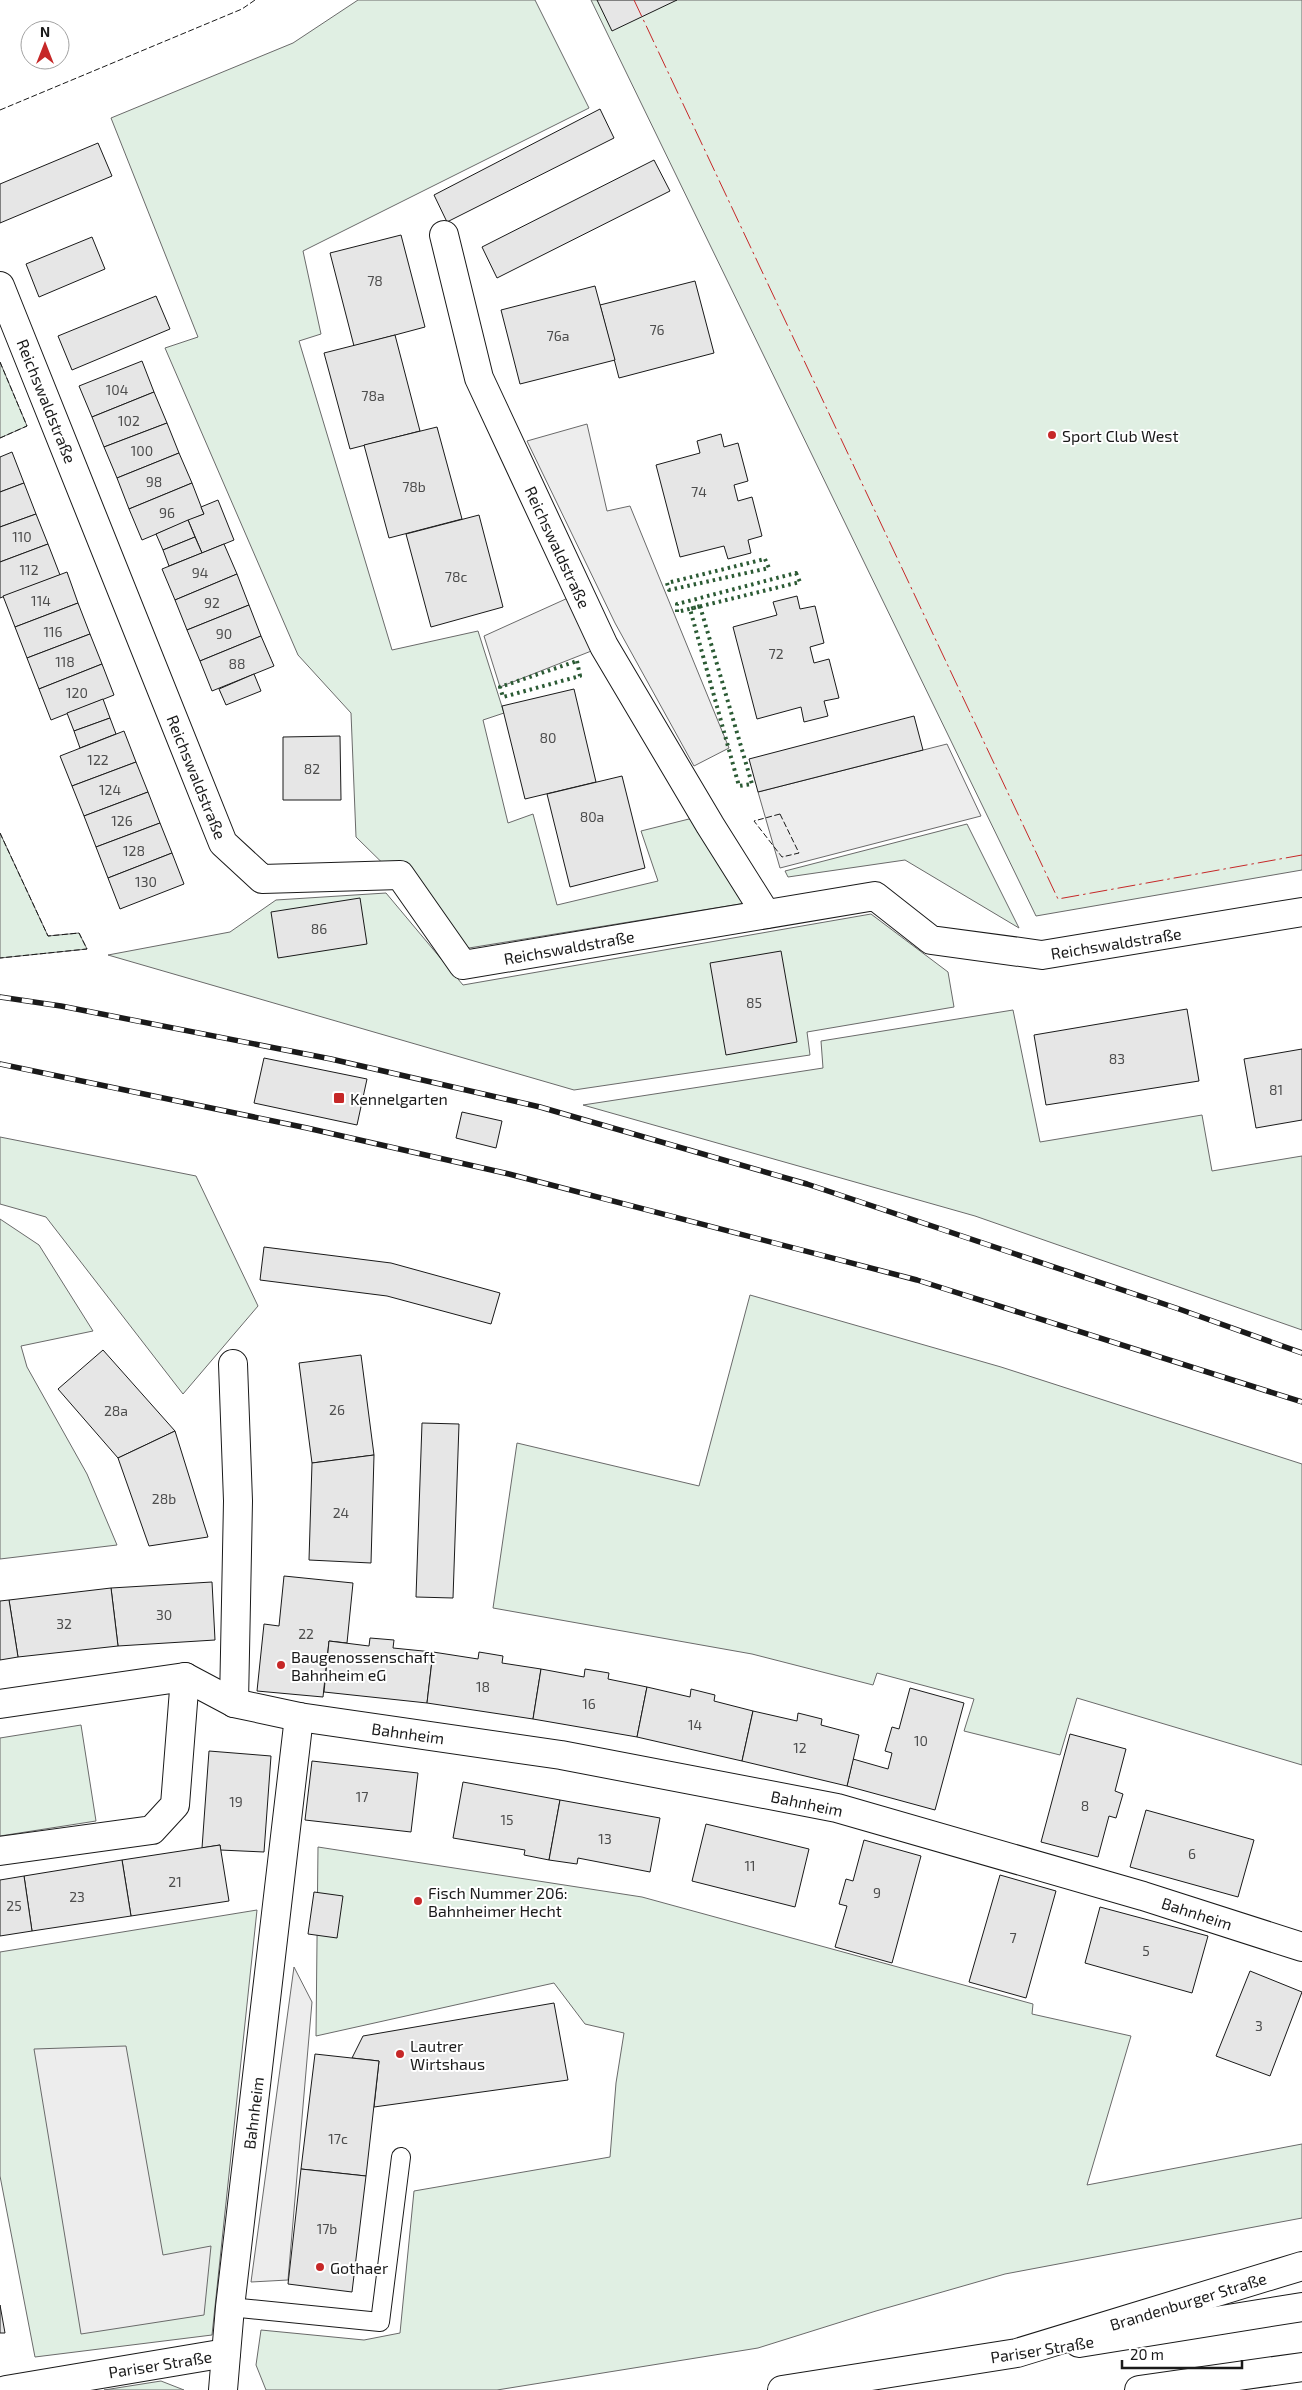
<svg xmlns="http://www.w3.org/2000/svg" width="1302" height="2390" viewBox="0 0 1302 2390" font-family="'Exo 2',sans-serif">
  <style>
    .green { fill: #e0efe3; stroke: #6a6a6a }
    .parking { fill: #ededed; stroke: #6a6a6a }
    .building { fill: #e6e6e6; stroke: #1a1a1a }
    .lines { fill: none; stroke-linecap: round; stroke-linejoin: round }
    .service-casing { stroke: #1a1a1a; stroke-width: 20 }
    .minor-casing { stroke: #1a1a1a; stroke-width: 30 }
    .secondary-casing { stroke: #1a1a1a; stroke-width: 30 }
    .primary-casing { stroke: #1a1a1a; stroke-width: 30 }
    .service { stroke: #fff; stroke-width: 18 }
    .minor { stroke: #fff; stroke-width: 28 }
    .secondary { stroke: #fff; stroke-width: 28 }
    .primary { stroke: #fff; stroke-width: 28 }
    .rail-casing { stroke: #1a1a1a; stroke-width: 5.5 }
    .rail { stroke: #fff; stroke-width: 4; stroke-dasharray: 11; stroke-linecap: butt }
    .hedge { stroke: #2b5a34; stroke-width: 4; stroke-dasharray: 2.5 4; stroke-linecap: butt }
    .fence { stroke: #1a1a1a; stroke-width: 1; stroke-dasharray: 6 2.5; stroke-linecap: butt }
    .power { stroke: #c62828; stroke-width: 1; stroke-dasharray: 18 4 2.5 4; stroke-linecap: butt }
    .poi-dot { fill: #c62828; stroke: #fff; stroke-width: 2 }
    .labels { text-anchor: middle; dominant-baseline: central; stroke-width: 4; stroke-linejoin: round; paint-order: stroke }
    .number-label { font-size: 14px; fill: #4d4d4d }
    .street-label { font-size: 16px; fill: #1a1a1a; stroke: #fff }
    .poi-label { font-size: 16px; fill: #1a1a1a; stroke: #fff; text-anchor: start }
  </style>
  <rect width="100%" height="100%" fill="#fff"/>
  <!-- green -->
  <g class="green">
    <polygon points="358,0 535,0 589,108 303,251 321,334 299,341 392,650 478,631 504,713 483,720 508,823 533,814 557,905 658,881 641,831 697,817 746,903 469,948 356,837 351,713 298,655 165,348 198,337 111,118 293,43"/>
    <polygon points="591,0 1302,0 1302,870 1036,916"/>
    <polygon points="0,362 27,426 0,438"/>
    <polygon points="967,824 1019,928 905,860 788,877 785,871"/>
    <polygon points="0,833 48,936 79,933 87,949 0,958"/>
    <polygon points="386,893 463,985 871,914 948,972 954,1007 807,1032 810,1055 574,1090 108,955 230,932 276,900"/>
    <polygon points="1013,1010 1040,1142 1202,1115 1212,1171 1302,1156 1302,1330 975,1216 583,1105 823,1068 821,1041"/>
    <polygon points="0,1137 196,1176 258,1306 183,1394 46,1217 0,1204"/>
    <polygon points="0,1219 39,1245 93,1331 21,1346 27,1367 87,1474 117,1545 0,1559"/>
    <polygon points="750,1295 1001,1367 1302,1464 1302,1765 1077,1698 1060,1755 964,1731 974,1699 877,1673 873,1685 752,1654 493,1608 517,1443 699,1486"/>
    <polygon points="81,1725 96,1821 0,1836 0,1738"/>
    <polygon points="318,1847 642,1897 1033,2004 1032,2014 1131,2036 1087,2185 1302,2144 1302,2218 1005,2274 876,2311 758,2348 497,2390 266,2390 256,2365 261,2330 364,2340 400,2333 414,2191 610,2157 616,2083 624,2033 585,2024 554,1983 316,2036"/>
    <polygon points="257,1910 212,2335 35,2357 0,2176 0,1952"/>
    <polygon points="161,2381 184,2390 104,2390"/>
  </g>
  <!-- parking -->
  <g class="parking">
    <polygon points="587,424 607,511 630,506 729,748 694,766 615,623 527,441"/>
    <polygon points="579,593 604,646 500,687 484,636"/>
    <polygon points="947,744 981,816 780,868 758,792"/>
    <polygon points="294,1967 312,2002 288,2280 251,2282"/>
    <polygon points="126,2046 163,2255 211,2246 204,2315 81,2334 34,2049"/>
  </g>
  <!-- building -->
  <g class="building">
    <polygon points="597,0 677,0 612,31"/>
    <polygon points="600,109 614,138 447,222 434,195"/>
    <polygon points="98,143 112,176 0,223 0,184"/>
    <polygon points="654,160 670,191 497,278 482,247"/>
    <polygon points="401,235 425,327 354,346 330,253"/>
    <polygon points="92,237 105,269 39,297 26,264"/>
    <polygon points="695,281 714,353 619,378 600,305"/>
    <polygon points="595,286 615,360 520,384 501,310"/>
    <polygon points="156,296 170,329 72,370 58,336"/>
    <polygon points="395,335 420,431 350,449 324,353"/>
    <polygon points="142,361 154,392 92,417 79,386"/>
    <polygon points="154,392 167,423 104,447 92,417"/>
    <polygon points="167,423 179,453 117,478 104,447"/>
    <polygon points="437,427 462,519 389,538 364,445"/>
    <polygon points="721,434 724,447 738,443 748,481 734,485 738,501 752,497 762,536 748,540 751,553 728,559 724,546 680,557 656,465 700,453 697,441"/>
    <polygon points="12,452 24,483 0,492 0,457"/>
    <polygon points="179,453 192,483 129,509 117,478"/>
    <polygon points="24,483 36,514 0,527 0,492"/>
    <polygon points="192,483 204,514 142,540 129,509"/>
    <polygon points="218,500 234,540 202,553 188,520 204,514 201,507"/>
    <polygon points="36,514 48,544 0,562 0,527"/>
    <polygon points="479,515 503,607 431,627 406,534"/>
    <polygon points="188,520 195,537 163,550 156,534"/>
    <polygon points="195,537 202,553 169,566 163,550"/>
    <polygon points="48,544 60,575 0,598 0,562"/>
    <polygon points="224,544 237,574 175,600 162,569"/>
    <polygon points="67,572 78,603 15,627 3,596"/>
    <polygon points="237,574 249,605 187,630 175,600"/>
    <polygon points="797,596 800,609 815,606 824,643 810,647 814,663 829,659 839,698 824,701 828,716 804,722 801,707 757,719 733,627 777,615 773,602"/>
    <polygon points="78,603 90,634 27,658 15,627"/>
    <polygon points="249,605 261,636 200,661 187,630"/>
    <polygon points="90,634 102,664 39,689 27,658"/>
    <polygon points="261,636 274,666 212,691 200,661"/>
    <polygon points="102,664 114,695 51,720 39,689"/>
    <polygon points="254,674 261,691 226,705 219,689"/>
    <polygon points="574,689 596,782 525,799 502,706"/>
    <polygon points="103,699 110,718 74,731 67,713"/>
    <polygon points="914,716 923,750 758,792 749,759"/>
    <polygon points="110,718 116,734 80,748 74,731"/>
    <polygon points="124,731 136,762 72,786 60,756"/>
    <polygon points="340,736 341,800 283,800 283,737"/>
    <polygon points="136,762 148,792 84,816 72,786"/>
    <polygon points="622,776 645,868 570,887 547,794"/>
    <polygon points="148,792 160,823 96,847 84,816"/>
    <polygon points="160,823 172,853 108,878 96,847"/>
    <polygon points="172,853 184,884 120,909 108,878"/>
    <polygon points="360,898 367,944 278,958 271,912"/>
    <polygon points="781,951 797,1042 726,1055 710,963"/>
    <polygon points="1187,1009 1199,1081 1046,1105 1034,1035"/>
    <polygon points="1302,1049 1302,1120 1256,1128 1244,1059"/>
    <polygon points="264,1058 367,1079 357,1125 254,1103"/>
    <polygon points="462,1112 502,1121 496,1148 456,1138"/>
    <polygon points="264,1247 391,1263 500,1293 491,1324 387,1296 260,1280"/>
    <polygon points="103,1350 175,1431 118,1458 58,1389"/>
    <polygon points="361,1355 374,1455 312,1463 299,1363"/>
    <polygon points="422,1423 459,1424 453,1598 416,1597"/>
    <polygon points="175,1431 208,1537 149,1546 118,1458"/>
    <polygon points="374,1455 371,1563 309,1560 312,1463"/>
    <polygon points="284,1576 353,1583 347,1643 329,1641 323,1697 257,1691 264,1624 279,1626"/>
    <polygon points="212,1582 215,1640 118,1646 111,1588"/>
    <polygon points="111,1588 118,1646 18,1657 9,1600"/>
    <polygon points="9,1600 18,1657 0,1660 0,1601"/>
    <polygon points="370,1638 394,1640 393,1648 433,1652 427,1703 324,1692 329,1641 369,1646"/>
    <polygon points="433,1652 478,1659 479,1652 503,1656 502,1663 541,1669 533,1719 427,1703"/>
    <polygon points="541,1669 584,1677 585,1669 609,1673 608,1679 647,1687 637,1737 533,1719"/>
    <polygon points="647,1687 690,1697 691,1689 715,1695 714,1701 753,1711 742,1761 637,1737"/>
    <polygon points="910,1688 964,1703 935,1810 847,1786 853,1759 888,1769 892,1753 885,1751 892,1727 899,1729"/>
    <polygon points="753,1711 797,1721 798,1713 822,1719 821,1725 859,1735 847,1786 742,1761"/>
    <polygon points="1070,1734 1126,1749 1115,1791 1123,1794 1116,1818 1109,1816 1098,1857 1041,1842"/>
    <polygon points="209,1751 271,1756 264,1852 220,1850 220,1845 202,1848"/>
    <polygon points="312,1761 418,1773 411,1832 305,1820"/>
    <polygon points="463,1782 560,1800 549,1860 524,1855 525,1850 453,1838"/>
    <polygon points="560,1800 660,1818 650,1872 578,1858 577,1864 549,1860"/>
    <polygon points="1146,1810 1254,1840 1238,1897 1130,1867"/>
    <polygon points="706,1824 809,1849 795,1907 692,1881"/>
    <polygon points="864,1840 921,1856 892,1963 835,1947 847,1906 839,1904 846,1879 853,1881"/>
    <polygon points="220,1845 229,1901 131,1916 122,1860"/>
    <polygon points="122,1860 131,1916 32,1931 24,1876"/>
    <polygon points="1000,1875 1056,1891 1026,1998 969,1982"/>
    <polygon points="24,1876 32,1931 0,1936 0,1880"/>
    <polygon points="314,1892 343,1896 337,1938 308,1934"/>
    <polygon points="1100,1907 1208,1936 1192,1993 1085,1963"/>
    <polygon points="1250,1971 1302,1992 1270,2076 1216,2056"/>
    <polygon points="554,2003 568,2080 374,2107 379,2061 352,2058 363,2036"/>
    <polygon points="315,2054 379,2061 366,2176 301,2169"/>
    <polygon points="301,2169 366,2176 352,2292 288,2284"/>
    <polygon points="0,2305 5,2333 0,2333"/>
  </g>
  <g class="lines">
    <defs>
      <polyline id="service" points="230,2307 380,2322 401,2157"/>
      <g id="minor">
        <polyline points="444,235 479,378 604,646 710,825 766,914"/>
        <polyline points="0,286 223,843 262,879 400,875 463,965 875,896 931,940 1042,955 1302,912"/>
        <polyline points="233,1364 238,1501 234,1703"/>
        <polyline points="0,1704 185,1677 234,1703 299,1717 561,1755 837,1808 1143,1896 1302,1947"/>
        <polyline points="0,1851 152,1830 175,1805 185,1677"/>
        <polyline points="6,2390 226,2353"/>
        <polyline points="223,2390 230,2307 299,1717"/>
      </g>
      <g id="secondary">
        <polyline points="1079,2343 1302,2307"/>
        <polyline points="1139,2390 1302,2367"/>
      </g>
      <polyline id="primary" points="782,2390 1017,2353 1302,2266"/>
    </defs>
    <!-- service casing -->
    <use href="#service" class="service-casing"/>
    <!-- minor casing -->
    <use href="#minor" class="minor-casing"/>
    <!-- secondary casing -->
    <use href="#secondary" class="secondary-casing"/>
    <!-- primary casing -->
    <use href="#primary" class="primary-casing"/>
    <!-- service -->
    <use href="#service" class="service"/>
    <!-- minor -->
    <use href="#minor" class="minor"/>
    <!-- secondary -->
    <use href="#secondary" class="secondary"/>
    <!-- primary -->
    <use href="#primary" class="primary"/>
    <defs>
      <g id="rail">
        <polyline points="0,997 61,1006 331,1059 540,1107 807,1184 1179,1309 1302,1353"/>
        <polyline points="0,1064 307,1128 509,1174 917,1280 1302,1402"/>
      </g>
    </defs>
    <!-- rail casing -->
    <use href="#rail" class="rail-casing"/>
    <!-- rail -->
    <use href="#rail" class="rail"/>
    <!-- hedge -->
    <g class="hedge">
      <polygon points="765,559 769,568 669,590 667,583"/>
      <polygon points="796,573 800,582 677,612 677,604"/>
      <polygon points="700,606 752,784 739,786 690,609"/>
      <polygon points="577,661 580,676 503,697 500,687"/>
    </g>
    <!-- fence -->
    <g class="fence">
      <polyline points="0,110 242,9 255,0"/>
      <polyline points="0,362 27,426 0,438"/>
      <polygon points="780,814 799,853 782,857 754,821"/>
      <polyline points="0,833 48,936 79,933 87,949 0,958"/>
    </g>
    <!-- power -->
    <polyline class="power" points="634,0 1058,899 1302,855"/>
  </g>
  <!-- markers -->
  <g class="poi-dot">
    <circle cx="1052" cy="435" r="5"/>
    <rect x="333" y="1092" width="12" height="12" rx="2.5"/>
    <circle cx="281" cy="1665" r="5"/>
    <circle cx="418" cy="1901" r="5"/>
    <circle cx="400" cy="2054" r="5"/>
    <circle cx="320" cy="2267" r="5"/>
  </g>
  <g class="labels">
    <!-- number labels -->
    <g class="number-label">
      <text x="375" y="280">78</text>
      <text x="657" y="329">76</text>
      <text x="558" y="335">76a</text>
      <text x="117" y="389">104</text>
      <text x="373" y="395">78a</text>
      <text x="129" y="420">102</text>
      <text x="142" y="450">100</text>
      <text x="154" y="481">98</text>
      <text x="414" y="486">78b</text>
      <text x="699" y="491">74</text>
      <text x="167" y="512">96</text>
      <text x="22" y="536">110</text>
      <text x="29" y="569">112</text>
      <text x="200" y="572">94</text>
      <text x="456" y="576">78c</text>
      <text x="41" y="600">114</text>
      <text x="212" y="602">92</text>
      <text x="53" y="631">116</text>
      <text x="224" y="633">90</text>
      <text x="776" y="653">72</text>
      <text x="65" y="661">118</text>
      <text x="237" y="663">88</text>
      <text x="77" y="692">120</text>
      <text x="548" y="737">80</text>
      <text x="98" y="759">122</text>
      <text x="312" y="768">82</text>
      <text x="110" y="789">124</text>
      <text x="592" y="816">80a</text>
      <text x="122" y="820">126</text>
      <text x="134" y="850">128</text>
      <text x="146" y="881">130</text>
      <text x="319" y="928">86</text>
      <text x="754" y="1002">85</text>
      <text x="1117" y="1058">83</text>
      <text x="1276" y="1089">81</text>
      <text x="337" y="1409">26</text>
      <text x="116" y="1410">28a</text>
      <text x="164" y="1498">28b</text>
      <text x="341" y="1512">24</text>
      <text x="164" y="1614">30</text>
      <text x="64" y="1623">32</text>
      <text x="306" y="1633">22</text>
      <text x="483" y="1686">18</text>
      <text x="589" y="1703">16</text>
      <text x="695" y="1724">14</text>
      <text x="921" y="1740">10</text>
      <text x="800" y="1747">12</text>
      <text x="362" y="1796">17</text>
      <text x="236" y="1801">19</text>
      <text x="1085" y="1805">8</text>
      <text x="507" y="1819">15</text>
      <text x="605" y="1838">13</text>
      <text x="1192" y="1853">6</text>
      <text x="750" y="1865">11</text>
      <text x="175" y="1881">21</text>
      <text x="877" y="1892">9</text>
      <text x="77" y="1896">23</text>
      <text x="14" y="1905">25</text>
      <text x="1013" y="1937">7</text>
      <text x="1146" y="1950">5</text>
      <text x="1259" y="2025">3</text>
      <text x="338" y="2138">17c</text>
      <text x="327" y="2228">17b</text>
    </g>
    <!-- street labels -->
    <g class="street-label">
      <text transform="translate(47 401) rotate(68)">Reichswaldstraße</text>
      <text transform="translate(558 547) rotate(65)">Reichswaldstraße</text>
      <text transform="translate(197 777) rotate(68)">Reichswaldstraße</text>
      <text transform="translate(1116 943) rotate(-9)">Reichswaldstraße</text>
      <text transform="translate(569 947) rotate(-10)">Reichswaldstraße</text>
      <text transform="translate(408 1733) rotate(8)">Bahnheim</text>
      <text transform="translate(807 1803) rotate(12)">Bahnheim</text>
      <text transform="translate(1197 1913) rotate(18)">Bahnheim</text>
      <text transform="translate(253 2113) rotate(-83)">Bahnheim</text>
      <text transform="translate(1188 2301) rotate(-17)">Brandenburger Straße</text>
      <text transform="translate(1042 2349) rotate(-9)">Pariser Straße</text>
      <text transform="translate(160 2364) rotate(-9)">Pariser Straße</text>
    </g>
    <!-- poi labels -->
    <g class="poi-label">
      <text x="1062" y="435">Sport Club West</text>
      <text x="350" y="1098">Kennelgarten</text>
      <text x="291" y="1656">Baugenossenschaft<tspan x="291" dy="18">Bahnheim eG</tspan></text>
      <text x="428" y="1892">Fisch Nummer 206:<tspan x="428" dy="18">Bahnheimer Hecht</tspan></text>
      <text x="410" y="2045">Lautrer<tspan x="410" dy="18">Wirtshaus</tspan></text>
      <text x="330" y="2267">Gothaer</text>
    </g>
  </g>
  <!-- north arrow -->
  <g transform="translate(45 45)"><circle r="24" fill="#ffffff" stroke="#a3a3a3"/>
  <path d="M0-4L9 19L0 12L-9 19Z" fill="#c62828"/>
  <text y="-8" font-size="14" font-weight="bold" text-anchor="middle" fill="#1a1a1a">N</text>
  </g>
  <!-- scale -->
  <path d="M1122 2360v8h120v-8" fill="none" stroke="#1a1a1a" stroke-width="2.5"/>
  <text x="1130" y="2360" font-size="15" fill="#1a1a1a" stroke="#ffffff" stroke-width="4" paint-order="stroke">20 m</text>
</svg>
